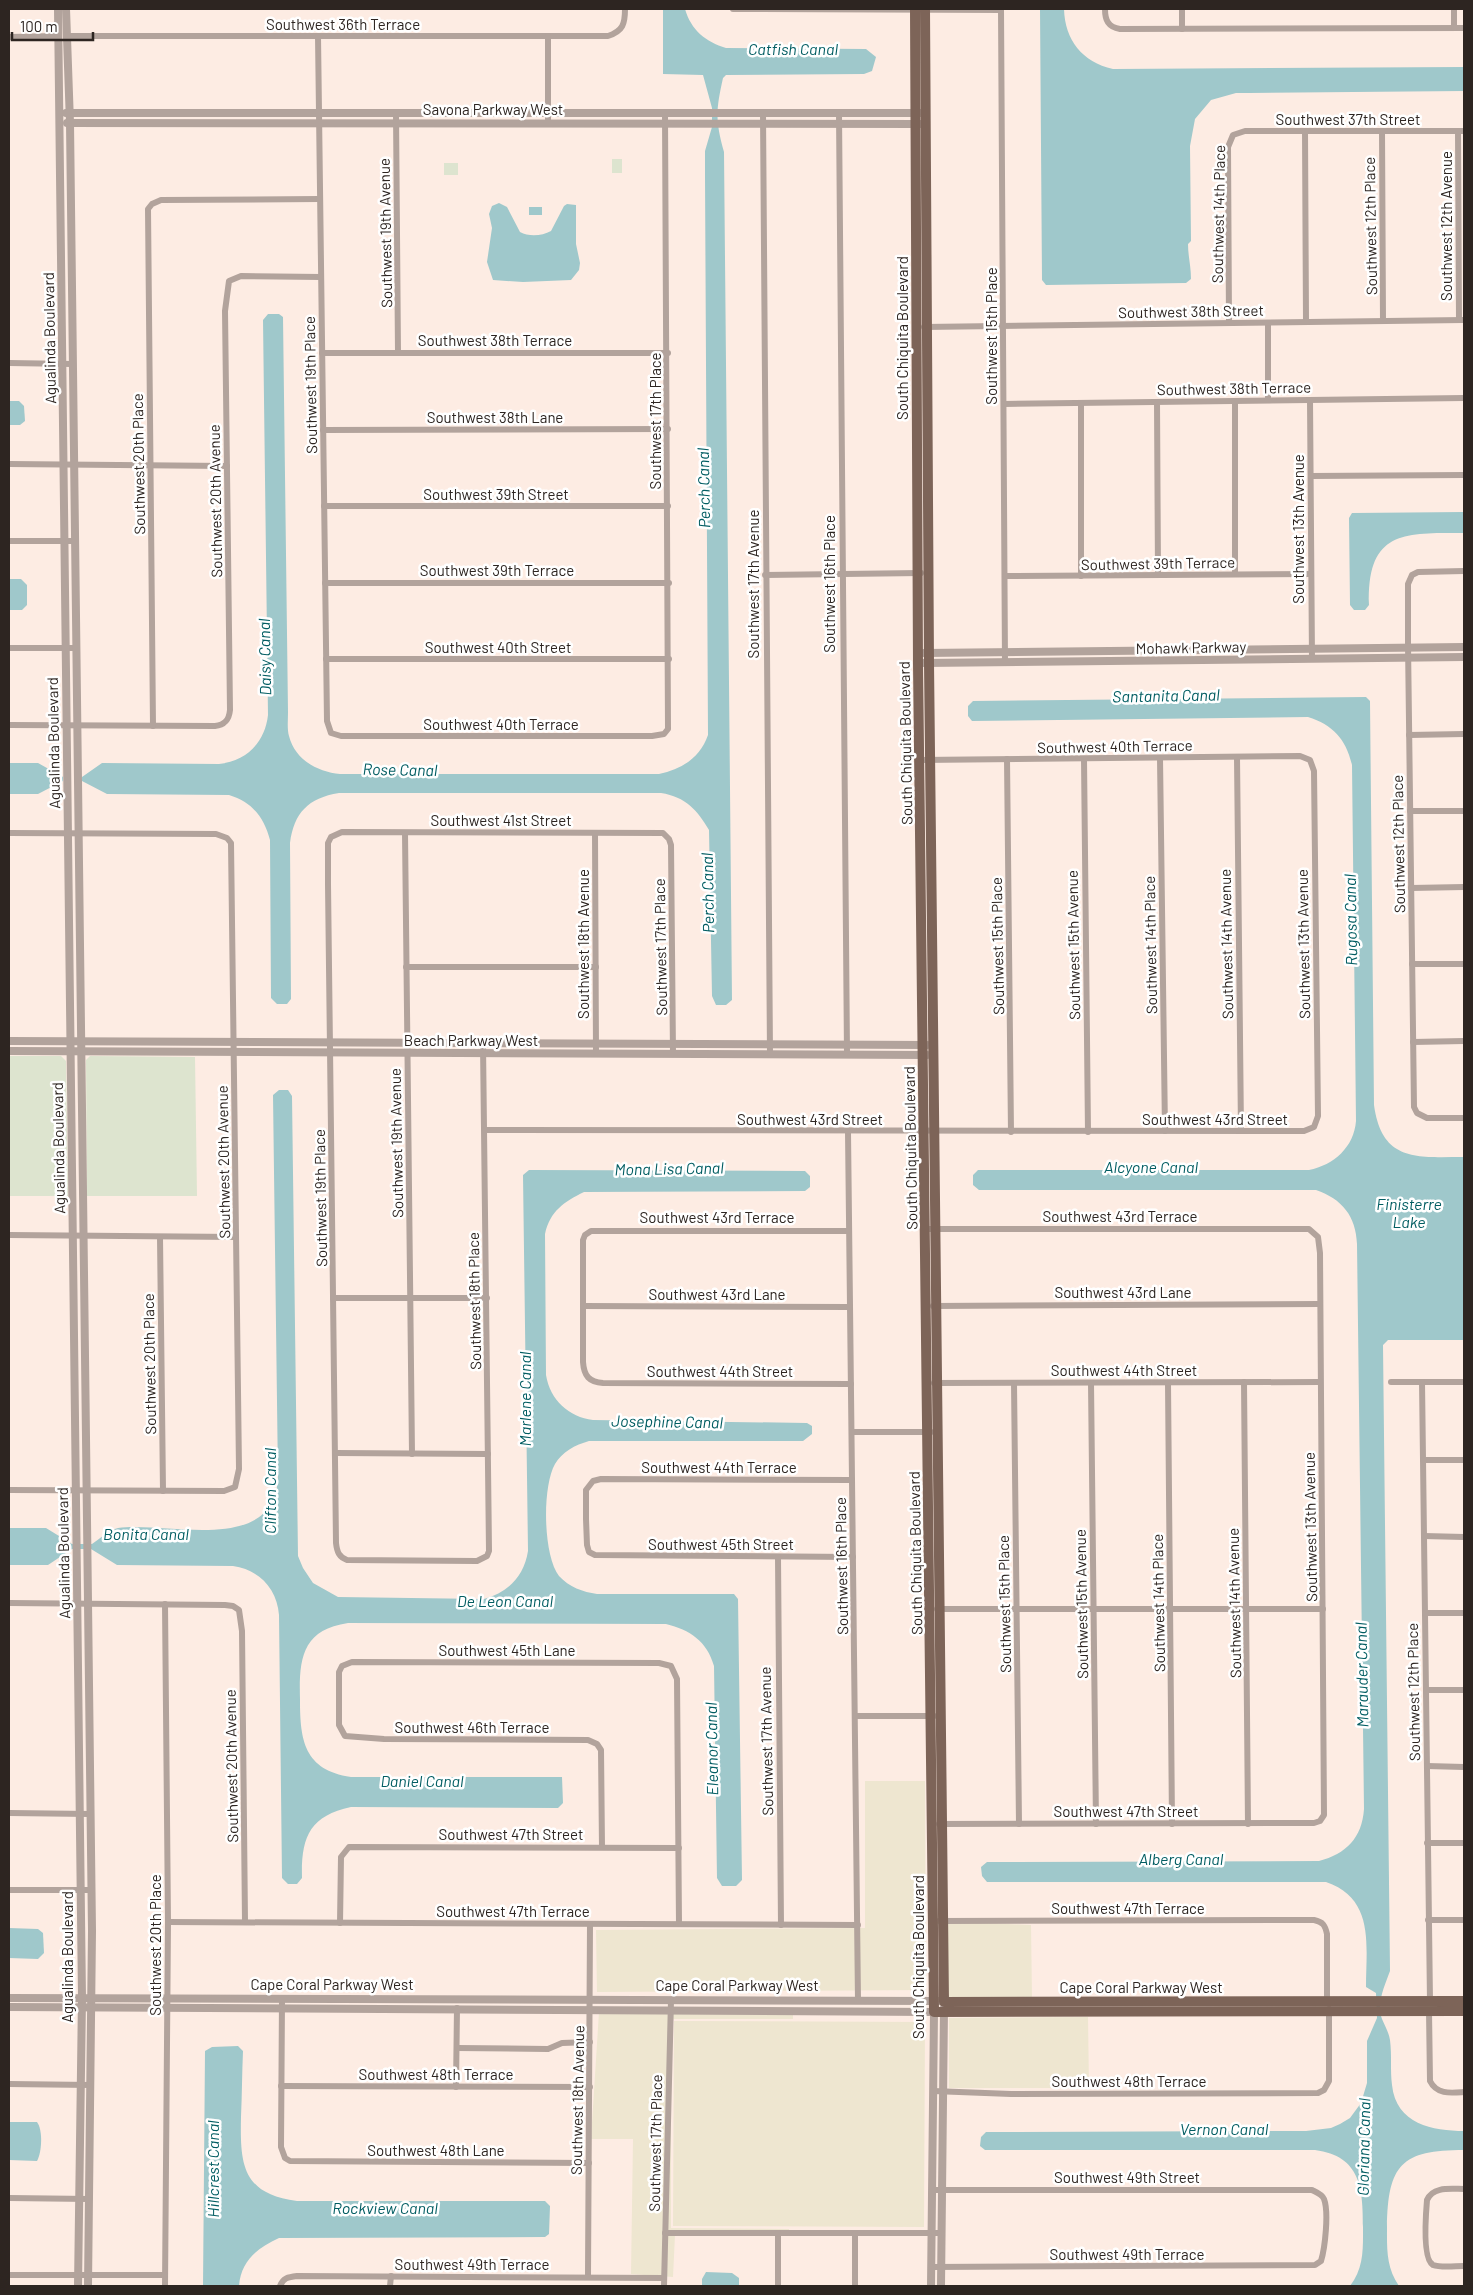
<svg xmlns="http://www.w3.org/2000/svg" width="1473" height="2295" viewBox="0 0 1473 2295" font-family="Barlow,sans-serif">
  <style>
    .commercial { fill: #eee6d0 }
    .green { fill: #dde4cf }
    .water { fill: #9fc8cb }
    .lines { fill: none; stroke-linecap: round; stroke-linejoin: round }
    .minor { stroke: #b2a39c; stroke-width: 6 }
    .tertiary { stroke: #b2a39c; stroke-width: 8 }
    .primary { stroke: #7d6458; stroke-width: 10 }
    .labels { text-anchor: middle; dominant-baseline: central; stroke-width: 5; stroke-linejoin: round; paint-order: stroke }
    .street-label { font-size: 15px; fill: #2d2521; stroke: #fff }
    .water-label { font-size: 16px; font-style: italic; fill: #025d62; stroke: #fff }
  </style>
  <rect width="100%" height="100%" fill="#fdece3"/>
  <!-- commercial -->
  <g class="commercial">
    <polygon points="865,1781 925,1781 926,1990 597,1992 596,1930 865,1928"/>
    <polygon points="947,1921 1031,1925 1032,1999 947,1999"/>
    <polygon points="599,2012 793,2015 793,2019 674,2019 671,2021 671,2228 789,2229 789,2233 675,2235 673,2277 631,2274 633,2139 591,2139"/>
    <polygon points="1088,2017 1089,2088 949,2088 949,2018"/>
    <polygon points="674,2021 925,2022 924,2227 673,2226"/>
  </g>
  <!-- green -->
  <g class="green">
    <rect x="612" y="159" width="10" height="14"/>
    <rect x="444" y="163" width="14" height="12"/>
    <polygon points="9,1056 61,1056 66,1061 68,1196 9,1196"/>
    <polygon points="90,1056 195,1057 197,1196 87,1196 86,1060"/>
  </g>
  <!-- water -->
  <g class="water">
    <path d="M 663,9 L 685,9 C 691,30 706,42 726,48 L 866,49 L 876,57 L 872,71 L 864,74 L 726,75 L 723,78 C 716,110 715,120 724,152 L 732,1000 L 726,1005 L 716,1005 L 712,996 L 709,830 C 697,810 686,797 661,793 L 339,793 C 308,798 294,813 290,843 L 291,999 L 287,1004 L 277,1004 L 271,998 L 270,840 C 264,817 252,802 229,795 L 107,794 L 82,781 L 82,777 L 102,763 L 219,764 C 247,761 265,742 268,715 L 263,320 L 268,314 L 279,314 L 283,317 L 288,712 C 288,720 287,729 289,736 C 295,760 318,772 340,774 L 659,774 C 682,769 700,758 708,735 L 705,176 L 705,151 L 712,127 L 712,108 L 703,75 L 663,74 Z"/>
    <path d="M 1040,9 L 1064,9 C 1065,40 1082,62 1113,69 L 1464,67 L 1464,91 L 1249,93 L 1236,93 L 1211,100 L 1195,119 L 1190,146 L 1191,241 L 1188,244 C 1188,256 1191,266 1191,279 L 1186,283 L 1046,285 L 1042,280 Z"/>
    <path d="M 499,203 L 507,207 L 520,232 C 529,237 542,236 551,231 L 564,206 L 567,204 L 576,205 L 576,244 L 580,263 L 579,270 L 571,280 L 523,282 L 493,280 L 487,262 L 492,228 L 489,214 L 492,206 Z"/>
    <rect x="529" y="207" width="13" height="8"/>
    <polygon points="9,401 19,401 24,406 25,421 20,425 9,425"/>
    <path d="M 1464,512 L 1464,533 C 1404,533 1367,530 1369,605 L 1365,610 L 1354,610 L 1350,605 L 1349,518 L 1352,513 Z"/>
    <polygon points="9,579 21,579 27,585 27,605 22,610 9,610"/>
    <path d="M 1366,697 L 1370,701 L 1374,1105 C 1382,1163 1418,1157 1464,1157 L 1464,1340 L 1388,1340 L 1383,1345 L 1390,1971 C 1385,1985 1376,2003 1382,2019 C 1385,2026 1389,2033 1390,2040 C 1392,2056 1390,2070 1392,2085 C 1396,2124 1433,2131 1464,2131 L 1464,2150 C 1401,2150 1388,2165 1387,2227 C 1387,2249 1386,2267 1399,2286 L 1350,2286 C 1364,2268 1363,2249 1363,2227 C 1363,2189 1361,2156 1315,2150 L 985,2150 L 980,2146 L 981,2137 L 986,2132 L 1306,2131 L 1331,2128 L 1340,2124 L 1350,2118 L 1361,2103 L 1367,2083 L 1367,2041 L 1377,2018 L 1376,1993 L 1366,1987 C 1366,1945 1375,1899 1326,1882 L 987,1882 L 982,1876 L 981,1867 L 987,1862 L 1319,1861 C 1346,1854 1362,1838 1364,1809 L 1357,1244 C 1356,1216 1342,1199 1316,1190 L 979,1190 L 973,1185 L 973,1175 L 978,1170 L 1309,1170 C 1334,1165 1354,1147 1356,1121 L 1352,765 C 1346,739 1333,725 1308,717 L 972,721 L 968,716 L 968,706 L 973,701 Z"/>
    <polygon points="9,763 38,763 63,777 63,781 38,794 9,794"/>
    <path d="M 279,1090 L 288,1090 L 292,1096 L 298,1556 L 303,1568 L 313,1583 L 338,1597 L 484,1599 C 509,1592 524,1576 528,1551 L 523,1175 L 529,1170 L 805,1171 L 810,1176 L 810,1187 L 805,1191 L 584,1192 C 564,1202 550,1211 545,1234 L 546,1375 C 550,1400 569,1417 593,1420 L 807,1423 L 812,1426 L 812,1434 L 803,1441 L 589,1441 C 575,1445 562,1452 555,1464 C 542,1487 543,1555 559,1576 C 569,1587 583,1592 597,1594 L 734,1594 L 738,1599 L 742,1880 L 736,1886 L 722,1886 L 717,1878 L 714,1666 C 707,1641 690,1630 666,1624 L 348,1623 C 301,1630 299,1660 300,1700 C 300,1740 304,1770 351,1777 L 562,1777 L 563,1803 L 558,1808 L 351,1807 C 309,1816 301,1838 302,1878 L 297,1884 L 288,1884 L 282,1878 L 279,1615 C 277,1589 260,1570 233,1566 L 117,1565 L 91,1549 L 72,1549 L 48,1565 L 9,1565 L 9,1528 L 46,1528 L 72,1544 L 92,1544 C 99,1539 110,1530 118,1528 C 167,1521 274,1556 278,1478 L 273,1095 Z"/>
    <polygon points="9,1928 38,1929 43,1933 44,1953 38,1959 9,1958"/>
    <path d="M 238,2046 L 243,2051 C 242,2073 242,2095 241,2117 C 240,2164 242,2194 297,2201 L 545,2201 L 550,2206 L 549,2234 L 545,2237 L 279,2238 C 257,2248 241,2261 239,2286 L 203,2286 L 205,2051 L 212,2047 Z"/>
    <path d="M 9,2122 L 37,2122 C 43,2130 42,2152 37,2161 L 9,2160 Z"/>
    <polygon points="706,2272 732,2273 739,2278 739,2286 702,2286 702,2279"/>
  </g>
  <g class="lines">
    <!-- minor -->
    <g class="minor">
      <polyline points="733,9 1001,10"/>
      <polyline points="1001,9 1005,663"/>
      <path d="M 1105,9 C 1105,20 1108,27 1120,29 L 1464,28"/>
      <polyline points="1182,9 1182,29"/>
      <polyline points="1454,9 1454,28"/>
      <path d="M 67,36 L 608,36 C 623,31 625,24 625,9"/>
      <polyline points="318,36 327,721 331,733 341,736 652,736 664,734 668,729 665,113"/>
      <polyline points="9,37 58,36"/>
      <polyline points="396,113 398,353"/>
      <polyline points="763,113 770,1055"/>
      <polyline points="839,113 847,1055"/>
      <polyline points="548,123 548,36"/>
      <polyline points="1305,131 1306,322"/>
      <polyline points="1382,131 1383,321"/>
      <polyline points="1458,131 1459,320"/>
      <polyline points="1229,323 1228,147 1233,135 1245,131 1464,131"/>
      <polyline points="1268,323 1268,400"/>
      <polyline points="924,327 1464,320"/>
      <polyline points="322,353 668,353"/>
      <polyline points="9,363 72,364"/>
      <polyline points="1310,400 1312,659"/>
      <polyline points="1235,401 1235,574"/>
      <polyline points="1157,402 1158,575"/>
      <polyline points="1081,403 1081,576"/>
      <polyline points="1004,404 1464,398"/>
      <polyline points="323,430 668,429"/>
      <polyline points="9,464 227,466"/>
      <polyline points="1311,476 1464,475"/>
      <polyline points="324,506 668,506"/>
      <polyline points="9,541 75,541"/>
      <polyline points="1464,571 1418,572 1412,575 1408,584 1408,644 1414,1107 1417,1113 1427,1118 1464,1118"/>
      <polyline points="765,575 921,573"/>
      <polyline points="1005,576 1311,574"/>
      <polyline points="325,583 669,583"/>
      <polyline points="9,648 76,648"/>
      <polyline points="326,659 669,659"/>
      <path d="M 9,725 L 215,726 C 225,725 229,720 230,710 L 225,311 L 229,281 L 241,276 L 321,277"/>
      <polyline points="153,726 148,209 152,204 161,200 320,199"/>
      <polyline points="1409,735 1464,734"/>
      <polyline points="1237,757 1241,1131"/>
      <polyline points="1160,758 1165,1131"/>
      <polyline points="1007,759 1011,1132"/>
      <polyline points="1084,759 1088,1132"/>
      <polyline points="1410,811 1464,811"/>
      <polyline points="9,833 216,834 227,838 231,843 239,1469 235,1487 224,1491 9,1490"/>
      <polyline points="405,833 412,1454"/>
      <polyline points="595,833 596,1054"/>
      <polyline points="1411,888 1464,887"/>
      <polyline points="1412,964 1464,964"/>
      <polyline points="406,967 596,967"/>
      <polyline points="1413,1042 1464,1041"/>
      <path d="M 483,1044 L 489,1551 L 487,1556 L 477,1561 L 347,1560 C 339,1557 337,1552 336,1543 L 328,884 L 328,843 L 331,837 L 342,832 L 663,833 L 669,839 L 671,845 L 673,1054"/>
      <polyline points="485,1130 1304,1131 1314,1127 1318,1116 1314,771 1310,760 1300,756 920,760"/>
      <polyline points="848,1132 858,2001"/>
      <polyline points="926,1229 1309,1229 1318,1237 1320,1253 1324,1815 1320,1821 1314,1823 939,1824"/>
      <path d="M 849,1231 L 591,1231 L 585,1235 L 583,1240 L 583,1362 C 584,1376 589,1382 603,1383 L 851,1384"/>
      <polyline points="9,1235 236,1237"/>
      <polyline points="160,1237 163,1491"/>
      <polyline points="333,1298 487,1298"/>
      <polyline points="583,1306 850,1307"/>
      <polyline points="933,1306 1320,1304"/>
      <polyline points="1244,1382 1248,1824"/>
      <polyline points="1391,1382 1464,1382"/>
      <polyline points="1422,1382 1430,2001"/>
      <polyline points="934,1383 1320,1382"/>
      <polyline points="1014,1383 1019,1824"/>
      <polyline points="1091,1383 1096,1824"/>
      <polyline points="1168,1383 1172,1824"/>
      <polyline points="852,1432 931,1432"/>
      <polyline points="336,1453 488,1454"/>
      <polyline points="1423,1460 1464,1460"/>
      <polyline points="852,1480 601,1479 593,1481 586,1490 586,1519 587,1545 589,1552 595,1555 853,1557"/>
      <polyline points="1424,1536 1464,1537"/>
      <polyline points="778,1557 781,1925"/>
      <polyline points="9,1603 225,1605 233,1606 239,1610 242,1631 245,1921"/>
      <polyline points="165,1604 168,1922 165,2286"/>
      <polyline points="937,1609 1323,1609"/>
      <polyline points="1425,1613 1464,1613"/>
      <polyline points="1426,1690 1464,1690"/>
      <polyline points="855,1716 934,1716"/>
      <polyline points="1427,1766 1464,1767"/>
      <polyline points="9,1813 90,1814"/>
      <polyline points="1427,1843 1464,1843"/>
      <polyline points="602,1847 601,1750 597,1744 588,1740 384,1739 345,1736 339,1725 339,1672 342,1666 352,1662 659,1663 671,1666 677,1679 679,1924"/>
      <polyline points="9,1890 91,1890"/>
      <polyline points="1428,1920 1464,1920"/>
      <path d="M 939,1921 L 1314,1920 C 1323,1922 1325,1925 1327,1934 L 1327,2002"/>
      <polyline points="168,1922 858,1925"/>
      <polyline points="340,1923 341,1857 349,1847 679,1848"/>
      <polyline points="282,1999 281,2147 285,2158 290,2161 589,2163"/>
      <path d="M 1429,2011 L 1430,2081 C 1437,2095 1451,2093 1464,2092"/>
      <polyline points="457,2048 548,2049 562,2043 590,2042"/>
      <polyline points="9,2084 91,2085"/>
      <polyline points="281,2086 590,2087"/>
      <polyline points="456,2087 457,2008"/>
      <polyline points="933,2091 1011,2094 1318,2093 1324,2090 1329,2081 1329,2009"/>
      <path d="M 1464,2189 C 1451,2189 1433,2186 1427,2200 C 1426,2212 1422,2259 1433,2265 C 1441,2268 1455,2266 1464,2266"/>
      <polyline points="9,2198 89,2199"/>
      <polyline points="665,2233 941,2233"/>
      <path d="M 931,2267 L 1315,2265 L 1321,2261 C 1325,2248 1329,2212 1324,2199 C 1322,2194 1316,2192 1312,2190 L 932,2190"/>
      <polyline points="9,2275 165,2275"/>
      <polyline points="588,2276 590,1924"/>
      <path d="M 280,2286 C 283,2278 288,2277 297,2276 L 664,2278"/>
      <polyline points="390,2286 391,2276"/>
      <polyline points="664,2286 671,2000"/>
      <polyline points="778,2286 778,2233"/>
      <polyline points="855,2286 855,2234"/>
    </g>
    <!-- tertiary -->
    <g class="tertiary">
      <polyline points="58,9 82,1998 78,2286"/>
      <polyline points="66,9 70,123 92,1931 88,2286"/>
      <polyline points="66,113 920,113"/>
      <polyline points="67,123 920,124"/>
      <polyline points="924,653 1464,647"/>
      <polyline points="924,663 1464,657"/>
      <polyline points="9,1041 927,1045"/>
      <polyline points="9,1051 927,1055"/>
      <polyline points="9,1998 939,2001"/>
      <polyline points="9,2007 934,2012 931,2286"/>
      <polyline points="941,2286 944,2008"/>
    </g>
    <!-- primary -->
    <g class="primary">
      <polyline points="915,9 918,664 934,2012 1464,2011"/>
      <polyline points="925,9 929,663 944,2002 1464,2001"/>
    </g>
  </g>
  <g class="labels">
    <!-- street labels -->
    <g class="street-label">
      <text x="343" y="24">Southwest 36th Terrace</text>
      <text x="493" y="109">Savona Parkway West</text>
      <text x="1348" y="119">Southwest 37th Street</text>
      <text transform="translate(1218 214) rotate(-89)">Southwest 14th Place</text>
      <text transform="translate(1370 226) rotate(-91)">Southwest 12th Place</text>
      <text transform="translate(1446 226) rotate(-90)">Southwest 12th Avenue</text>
      <text transform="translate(385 233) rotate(-91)">Southwest 19th Avenue</text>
      <text transform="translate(1191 311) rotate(-1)">Southwest 38th Street</text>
      <text transform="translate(991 336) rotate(-90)">Southwest 15th Place</text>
      <text transform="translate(49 338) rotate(-91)">Agualinda Boulevard</text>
      <text transform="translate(902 338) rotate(-90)">South Chiquita Boulevard</text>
      <text x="495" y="340">Southwest 38th Terrace</text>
      <text transform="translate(310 385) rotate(-91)">Southwest 19th Place</text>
      <text transform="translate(1234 388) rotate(-1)">Southwest 38th Terrace</text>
      <text x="495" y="417">Southwest 38th Lane</text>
      <text transform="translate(655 421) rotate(-90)">Southwest 17th Place</text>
      <text transform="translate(138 464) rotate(-91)">Southwest 20th Place</text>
      <text x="496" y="494">Southwest 39th Street</text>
      <text transform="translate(215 501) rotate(-91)">Southwest 20th Avenue</text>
      <text transform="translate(1298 529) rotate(-90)">Southwest 13th Avenue</text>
      <text transform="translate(1158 563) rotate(-1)">Southwest 39th Terrace</text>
      <text x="497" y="570">Southwest 39th Terrace</text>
      <text transform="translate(753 584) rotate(-90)">Southwest 17th Avenue</text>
      <text transform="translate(829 584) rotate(-90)">Southwest 16th Place</text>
      <text x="498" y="647">Southwest 40th Street</text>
      <text transform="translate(1191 647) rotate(-1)">Mohawk Parkway</text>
      <text x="501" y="724">Southwest 40th Terrace</text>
      <text transform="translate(53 743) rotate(-91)">Agualinda Boulevard</text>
      <text transform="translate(905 743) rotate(-91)">South Chiquita Boulevard</text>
      <text transform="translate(1115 746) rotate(-1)">Southwest 40th Terrace</text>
      <text x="501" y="820">Southwest 41st Street</text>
      <text transform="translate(1398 844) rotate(-91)">Southwest 12th Place</text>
      <text transform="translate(583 944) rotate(-90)">Southwest 18th Avenue</text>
      <text transform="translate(1226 944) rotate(-91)">Southwest 14th Avenue</text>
      <text transform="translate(1303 944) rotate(-91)">Southwest 13th Avenue</text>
      <text transform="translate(1073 945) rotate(-91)">Southwest 15th Avenue</text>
      <text transform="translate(1150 945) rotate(-91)">Southwest 14th Place</text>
      <text transform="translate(997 946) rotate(-91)">Southwest 15th Place</text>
      <text transform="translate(660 947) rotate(-91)">Southwest 17th Place</text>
      <text x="471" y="1040">Beach Parkway West</text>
      <text x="810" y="1119">Southwest 43rd Street</text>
      <text x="1215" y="1119">Southwest 43rd Street</text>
      <text transform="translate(396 1143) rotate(-91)">Southwest 19th Avenue</text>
      <text transform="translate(58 1148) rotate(-91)">Agualinda Boulevard</text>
      <text transform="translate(910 1148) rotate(-91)">South Chiquita Boulevard</text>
      <text transform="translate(223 1162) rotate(-91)">Southwest 20th Avenue</text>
      <text transform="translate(320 1198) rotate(-91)">Southwest 19th Place</text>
      <text x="1120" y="1216">Southwest 43rd Terrace</text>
      <text x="717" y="1217">Southwest 43rd Terrace</text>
      <text x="1123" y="1292">Southwest 43rd Lane</text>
      <text x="717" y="1294">Southwest 43rd Lane</text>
      <text transform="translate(474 1301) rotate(-91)">Southwest 18th Place</text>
      <text transform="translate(149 1364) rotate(-91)">Southwest 20th Place</text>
      <text x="1124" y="1370">Southwest 44th Street</text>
      <text x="720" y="1371">Southwest 44th Street</text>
      <text x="719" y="1467">Southwest 44th Terrace</text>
      <text transform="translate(1310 1527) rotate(-91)">Southwest 13th Avenue</text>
      <text x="721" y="1544">Southwest 45th Street</text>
      <text transform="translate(63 1553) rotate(-91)">Agualinda Boulevard</text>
      <text transform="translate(915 1553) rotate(-91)">South Chiquita Boulevard</text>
      <text transform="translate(841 1566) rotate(-91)">Southwest 16th Place</text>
      <text transform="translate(1158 1603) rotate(-91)">Southwest 14th Place</text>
      <text transform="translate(1234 1603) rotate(-91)">Southwest 14th Avenue</text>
      <text transform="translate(1004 1604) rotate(-91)">Southwest 15th Place</text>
      <text transform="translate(1081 1604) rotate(-91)">Southwest 15th Avenue</text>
      <text x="507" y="1650">Southwest 45th Lane</text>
      <text transform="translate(1413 1692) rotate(-91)">Southwest 12th Place</text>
      <text x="472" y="1727">Southwest 46th Terrace</text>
      <text transform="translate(766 1741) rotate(-91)">Southwest 17th Avenue</text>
      <text transform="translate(231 1766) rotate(-91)">Southwest 20th Avenue</text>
      <text x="1126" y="1811">Southwest 47th Street</text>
      <text x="511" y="1834">Southwest 47th Street</text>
      <text x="1128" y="1908">Southwest 47th Terrace</text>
      <text x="513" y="1911">Southwest 47th Terrace</text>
      <text transform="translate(155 1945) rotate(-90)">Southwest 20th Place</text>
      <text transform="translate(67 1957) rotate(-90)">Agualinda Boulevard</text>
      <text transform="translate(918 1957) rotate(-90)">South Chiquita Boulevard</text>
      <text x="332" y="1984">Cape Coral Parkway West</text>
      <text x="737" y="1985">Cape Coral Parkway West</text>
      <text x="1141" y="1987">Cape Coral Parkway West</text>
      <text x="436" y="2074">Southwest 48th Terrace</text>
      <text x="1129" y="2081">Southwest 48th Terrace</text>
      <text transform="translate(577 2100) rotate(-89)">Southwest 18th Avenue</text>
      <text transform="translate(655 2143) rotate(-89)">Southwest 17th Place</text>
      <text x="436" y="2150">Southwest 48th Lane</text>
      <text x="1127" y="2177">Southwest 49th Street</text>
      <text x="1127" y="2254">Southwest 49th Terrace</text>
      <text x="472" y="2264">Southwest 49th Terrace</text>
    </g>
    <!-- water labels -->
    <g class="water-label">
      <text x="793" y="48">Catfish Canal</text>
      <text transform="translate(703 488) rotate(-91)">Perch Canal</text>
      <text transform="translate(264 657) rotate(-91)">Daisy Canal</text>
      <text transform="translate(1166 695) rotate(-1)">Santanita Canal</text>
      <text transform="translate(400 769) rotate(1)">Rose Canal</text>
      <text transform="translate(707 893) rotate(-91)">Perch Canal</text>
      <text transform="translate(1350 920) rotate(-91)">Rugosa Canal</text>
      <text x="1151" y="1166">Alcyone Canal</text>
      <text transform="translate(669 1168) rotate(-1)">Mona Lisa Canal</text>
      <text x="1409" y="1203">Finisterre<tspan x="1409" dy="18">Lake</tspan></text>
      <text transform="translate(524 1399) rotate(-90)">Marlene Canal</text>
      <text transform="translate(667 1421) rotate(1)">Josephine Canal</text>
      <text transform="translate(269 1491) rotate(-90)">Clifton Canal</text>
      <text x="146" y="1533">Bonita Canal</text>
      <text x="505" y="1600">De Leon Canal</text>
      <text transform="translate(1361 1675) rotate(-91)">Marauder Canal</text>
      <text transform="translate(711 1749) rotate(-91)">Eleanor Canal</text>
      <text x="422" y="1780">Daniel Canal</text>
      <text x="1181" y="1858">Alberg Canal</text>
      <text x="1224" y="2128">Vernon Canal</text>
      <text transform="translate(1363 2147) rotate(-89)">Gloriana Canal</text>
      <text transform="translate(212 2169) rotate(-90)">Hillcrest Canal</text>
      <text x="385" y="2207">Rockview Canal</text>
    </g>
  </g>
  <!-- border -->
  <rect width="1473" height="2295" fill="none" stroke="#2d2521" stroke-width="20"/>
  <!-- scale -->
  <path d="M12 32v8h81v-8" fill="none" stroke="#2d2521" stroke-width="2.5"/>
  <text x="20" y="32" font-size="15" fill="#2d2521" stroke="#ffffff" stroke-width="4" paint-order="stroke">100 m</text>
</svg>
